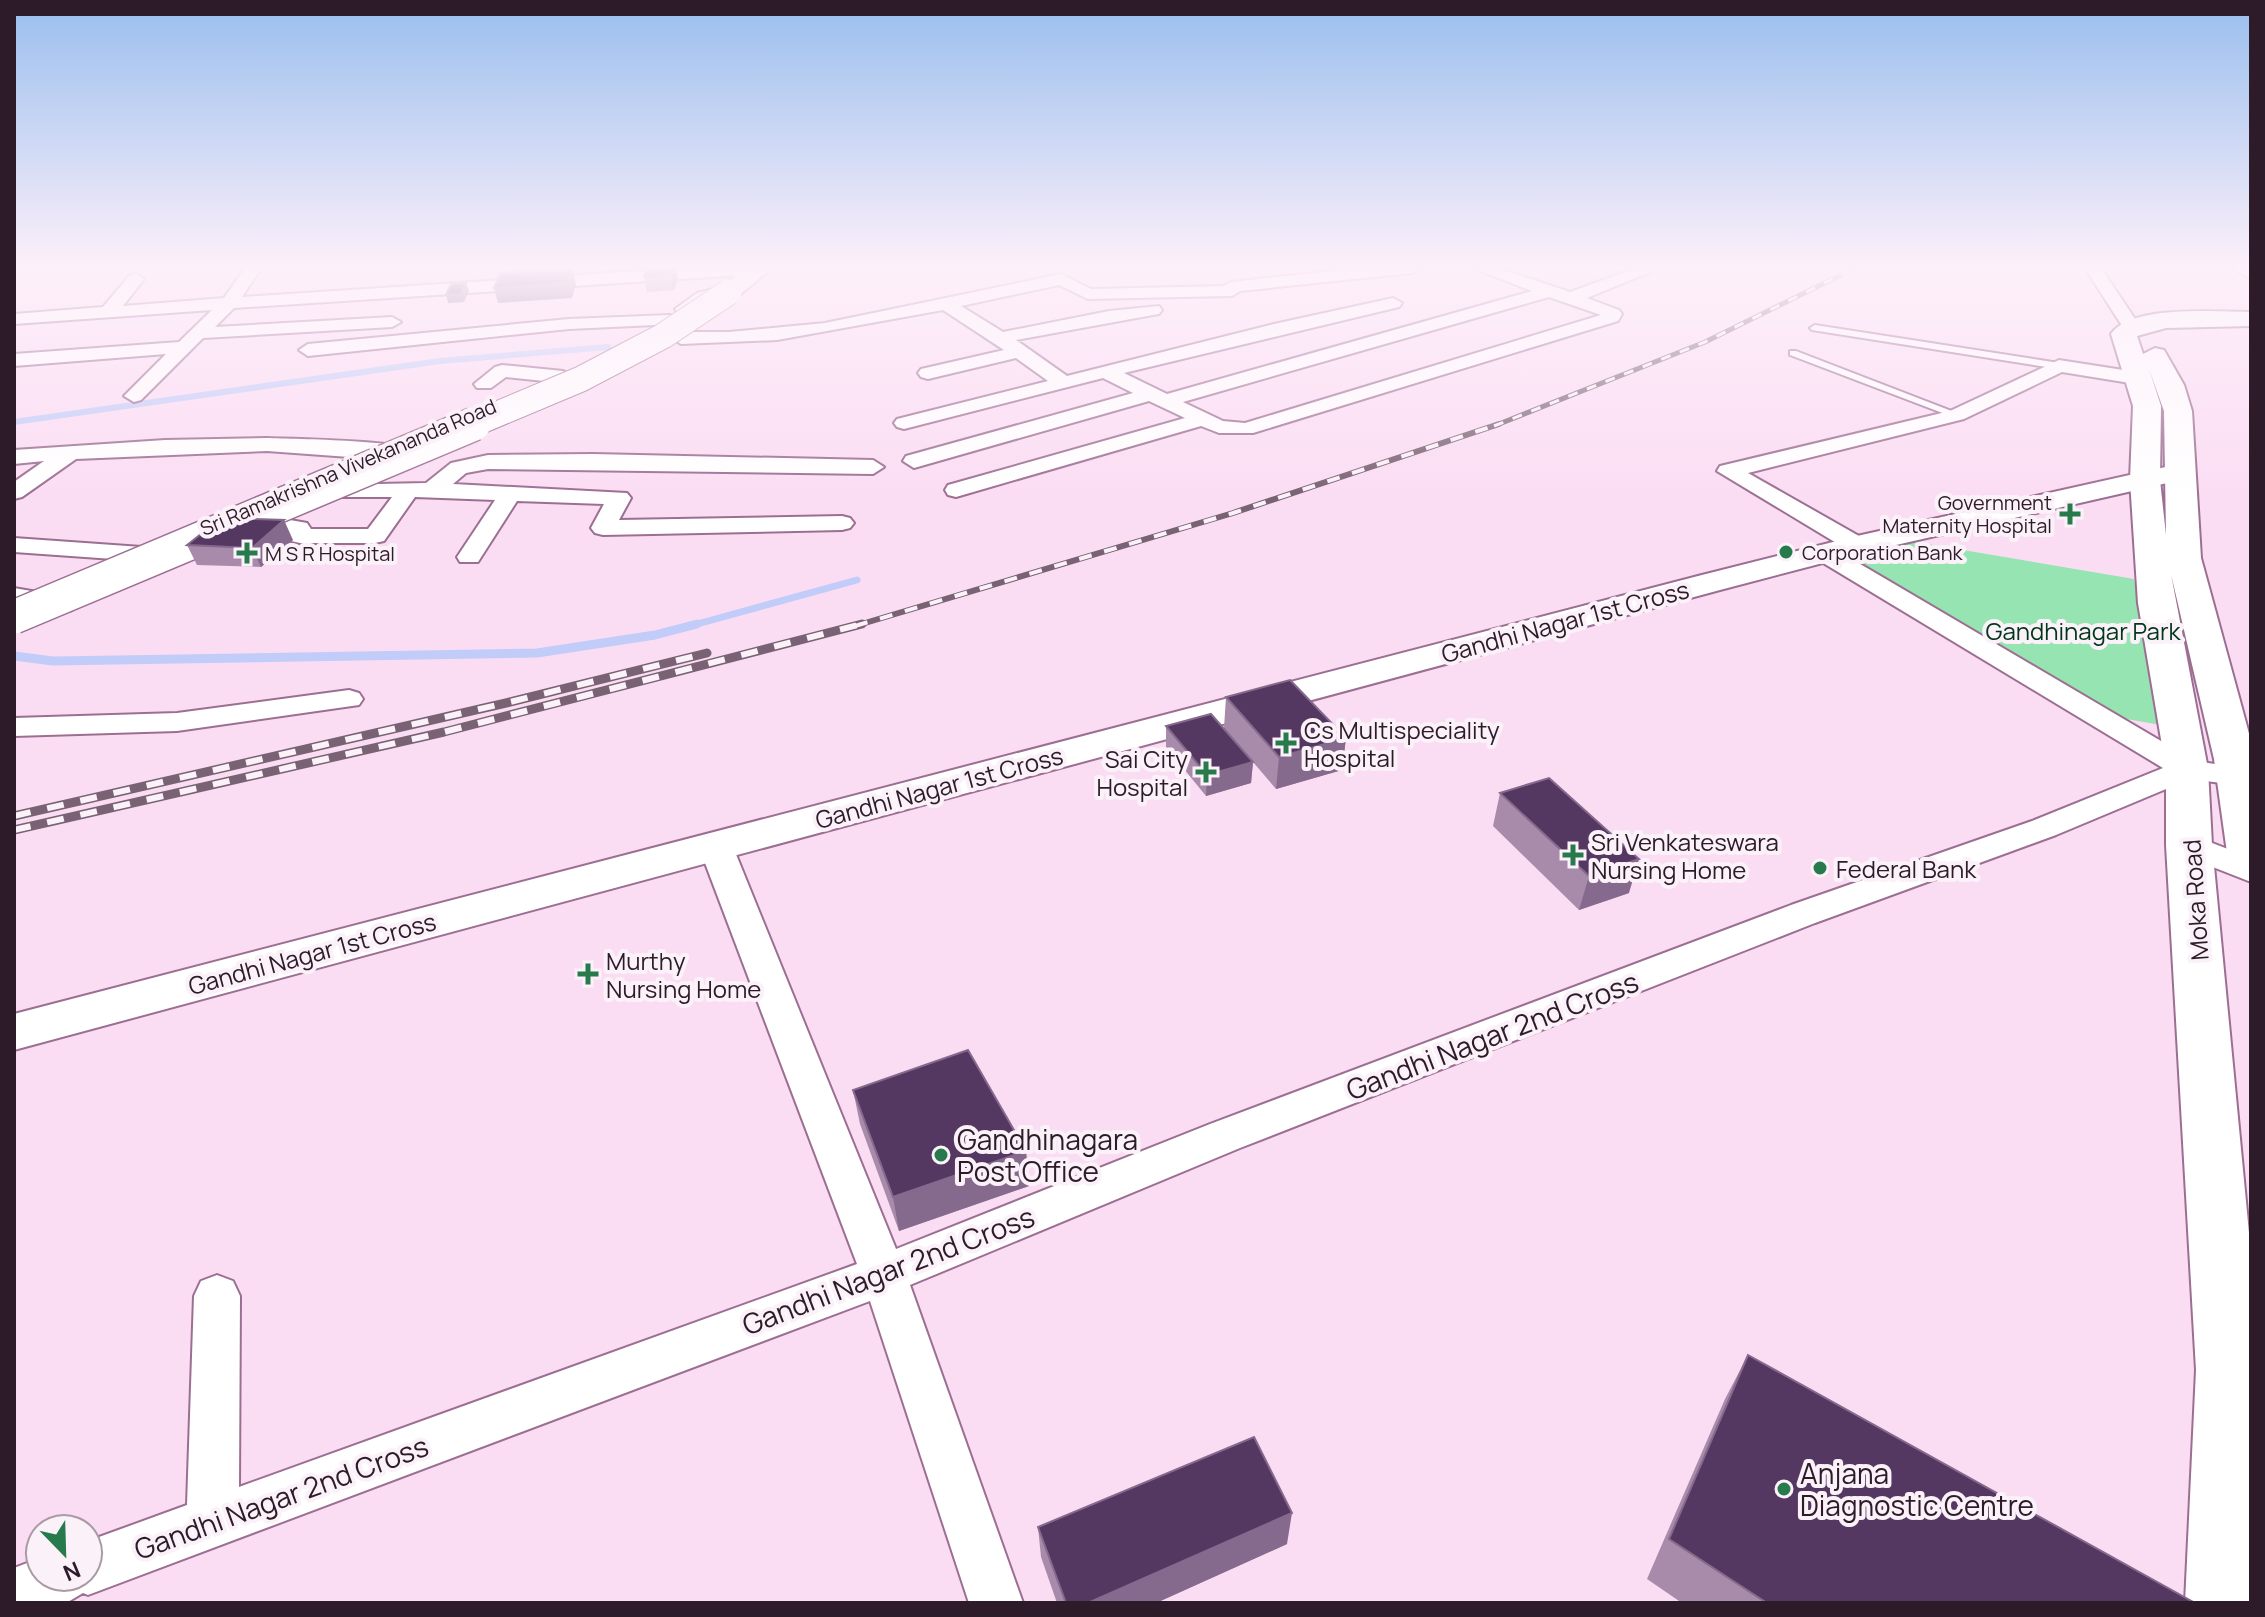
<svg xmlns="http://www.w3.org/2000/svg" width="2265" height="1617" viewBox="0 0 2265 1617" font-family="Manrope,sans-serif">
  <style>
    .green { fill: #95e4b1 }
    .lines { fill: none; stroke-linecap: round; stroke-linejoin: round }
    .stream-far2 { stroke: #c2ccf8; stroke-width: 6 }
    .stream-far1 { stroke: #c2ccf8; stroke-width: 7 }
    .stream { stroke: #c2ccf8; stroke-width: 9 }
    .service-casing { stroke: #9c6f92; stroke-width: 4 }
    .minor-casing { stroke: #9c6f92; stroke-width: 4 }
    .tertiary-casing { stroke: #9c6f92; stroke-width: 4 }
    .secondary-casing { stroke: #9c6f92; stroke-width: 4 }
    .primary-casing { stroke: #9c6f92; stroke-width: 4 }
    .service { fill: #fff; fill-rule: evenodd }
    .minor { fill: #fff; fill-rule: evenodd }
    .tertiary { fill: #fff; fill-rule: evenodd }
    .secondary { fill: #fff; fill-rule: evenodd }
    .primary { fill: #fff; fill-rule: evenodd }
    .rail-far2-casing { stroke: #796273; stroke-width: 5 }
    .rail-far1-casing { stroke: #796273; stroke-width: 6 }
    .rail-casing { stroke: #796273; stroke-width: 9 }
    .rail-far2 { stroke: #fbf1f9; stroke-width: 3; stroke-dasharray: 10; stroke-linecap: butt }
    .rail-far1 { stroke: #fbf1f9; stroke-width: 4; stroke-dasharray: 13; stroke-linecap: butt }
    .rail { stroke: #fbf1f9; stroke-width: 6; stroke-dasharray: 17; stroke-linecap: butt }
    .secondary-bridge-far1-casing { stroke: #9c6f92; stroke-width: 27; stroke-linecap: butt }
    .secondary-bridge-casing { stroke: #9c6f92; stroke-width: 36; stroke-linecap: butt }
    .secondary-bridge-far1 { stroke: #fff; stroke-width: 25 }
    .secondary-bridge { stroke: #fff; stroke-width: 33 }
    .wall { fill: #a88aaa }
    .shaded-wall { fill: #866a8d }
    .building { fill: #543861; stroke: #866a8d; stroke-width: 2 }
    .poi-dot { fill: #277a4c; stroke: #fbf1f9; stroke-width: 3 }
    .labels { text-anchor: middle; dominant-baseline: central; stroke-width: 8; stroke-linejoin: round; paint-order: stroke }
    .far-street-label { font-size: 20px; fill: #2d1b29; stroke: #fbf1f9 }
    .far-poi-label { font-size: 20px; fill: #2d1b29; stroke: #fbf1f9; text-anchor: start }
    .street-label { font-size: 24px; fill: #2d1b29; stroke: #fbf1f9 }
    .park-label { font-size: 24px; fill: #00361a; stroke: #fbf1f9 }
    .poi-label { font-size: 24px; fill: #2d1b29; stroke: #fbf1f9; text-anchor: start }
    .near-street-label { font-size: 28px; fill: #2d1b29; stroke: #fbf1f9 }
    .near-poi-label { font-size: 28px; fill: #2d1b29; stroke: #fbf1f9; text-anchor: start }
  </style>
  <rect width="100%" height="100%" fill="#fbddf3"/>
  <!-- green -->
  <polygon class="green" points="1898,539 2134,579 2161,725 2115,717 1832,554"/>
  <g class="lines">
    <!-- stream-far2 -->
    <polyline class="stream-far2" points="14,422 440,361 608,347"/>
    <!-- stream-far1 -->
    <polyline class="stream-far1" points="690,626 857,580"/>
    <!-- stream -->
    <polyline class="stream" points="14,656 53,661 537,653 655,635 697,624"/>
    <defs>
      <g id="service">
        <polygon points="1815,325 2059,363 2064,366 2059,369 1812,330 1810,328"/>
        <polygon points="1790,351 1796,351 1962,415 1953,417 1790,355"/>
      </g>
      <g id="minor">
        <polygon points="245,268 261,268 242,297 684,268 767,269 759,274 234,308 215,327 392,317 401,322 392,327 203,338 141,400 134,402 124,396 166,354 14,366 14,354 179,342 212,310 14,324 14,314 103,307 130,275 136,274 144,279 123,306 224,298"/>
        <path d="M 1361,268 L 1420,268 L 1412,273 L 1240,291 L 1232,296 L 1088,299 L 1059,285 L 961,306 L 1003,332 L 1109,311 L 1159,306 L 1162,310 L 1159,314 L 1153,315 L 1016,340 L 1067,376 L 1274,324 L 1393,298 L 1402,303 L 1399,307 L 1124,373 L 1167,394 L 1532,291 L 1473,268 L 1498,268 L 1570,292 L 1636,268 L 1660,268 L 1587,298 L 1619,310 L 1622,314 L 1618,321 L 1253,433 L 1219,433 L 1201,426 L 956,497 L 948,495 L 945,490 L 948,485 L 1185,418 L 1149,401 L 914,468 L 903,461 L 906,456 L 1133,393 L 1103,378 L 904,429 L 897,427 L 894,423 L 897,419 L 1048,381 L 1016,358 L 928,379 L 921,377 L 918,373 L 921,369 L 1004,350 L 943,310 L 777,340 L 681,344 L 672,338 L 681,332 L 729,332 L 825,323 L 1061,274 L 1091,289 L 1223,286 L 1231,282 ZM 1549,297 L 1601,315 L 1245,423 L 1223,421 L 1183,402 Z"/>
        <polygon points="2085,268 2101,268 2141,328 2138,332 2126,332"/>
        <polygon points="670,315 679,320 676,324 569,329 308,356 299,350 308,344 569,319"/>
        <polygon points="2059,360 2136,372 2146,378 2136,384 2062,372 1964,419 1748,473 1866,540 1869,545 1866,550 1848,550 1717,471 1720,466 1950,411"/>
        <polygon points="502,365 563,371 573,377 563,383 506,377 491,388 477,388 474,384 495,367"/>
        <path d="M 267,438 C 293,439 417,440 429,455 L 418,462 L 267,451 L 76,459 L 22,497 L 14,499 L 14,482 L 44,461 L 14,464 L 14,450 L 165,440 Z"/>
        <polygon points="593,454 873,460 884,467 873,474 488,469 466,473 453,484 627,493 631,498 619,520 842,516 850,518 854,523 850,528 842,530 603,535 595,533 591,528 604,504 517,501 478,562 460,562 457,557 495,500 415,497 384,541 375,543 300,543 291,541 288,533 254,527 250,522 254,517 262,515 307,523 311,529 368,529 392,497 337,497 329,495 326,490 329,485 426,483 451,463 488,455"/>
        <polygon points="14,538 170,549 179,551 182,556 179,561 170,563 14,552"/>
        <polygon points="1824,546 1833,548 2195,761 2248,769 2251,778 2248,783 2237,785 2190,779 2056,835 1815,923 1240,1148 910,1285 1023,1603 969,1603 870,1301 88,1595 83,1593 66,1603 14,1603 14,1568 40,1558 40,1577 88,1577 88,1541 187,1505 194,1296 201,1281 217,1275 233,1281 240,1296 239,1487 857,1264 699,847 704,839 716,836 728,839 733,847 896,1249 1210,1124 1791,905 2032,821 2163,768 1815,558 1812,553 1815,548"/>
        <polygon points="14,588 72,598 76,604 72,610 63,612 14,604"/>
        <polygon points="349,690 359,693 363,699 359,705 177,731 14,736 14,718 177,713"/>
        <polygon points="2189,834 2251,858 2251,882 2177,853 2172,845 2177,837"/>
      </g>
      <polygon id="tertiary" points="2179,464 2189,466 2193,472 2189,478 1861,553 1720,590 14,1050 14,1014 1698,576 1857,536"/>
      <polygon id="secondary" points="746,268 772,268 737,297 713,303 687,316 678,314 675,309 697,293 721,287"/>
      <g id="primary">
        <polygon points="2232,268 2251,268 2251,279"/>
        <path d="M 2251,312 L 2251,326 L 2166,328 L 2137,336 L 2143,354 L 2155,348 L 2164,350 L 2184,385 L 2192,411 L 2201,558 L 2251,741 L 2251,875 L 2235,871 L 2228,860 L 2214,759 L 2171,574 L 2208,769 L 2212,845 L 2251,1254 L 2251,1603 L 2185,1603 L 2196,1370 L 2166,845 L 2166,769 L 2138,603 L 2130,480 L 2133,406 L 2111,334 C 2132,304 2218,312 2251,312 ZM 2149,369 L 2164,411 L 2166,535 L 2160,480 L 2161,406 Z"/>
      </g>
    </defs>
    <!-- service casing -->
    <use href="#service" class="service-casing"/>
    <!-- minor casing -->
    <use href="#minor" class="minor-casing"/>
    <!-- tertiary casing -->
    <use href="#tertiary" class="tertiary-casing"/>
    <!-- secondary casing -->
    <use href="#secondary" class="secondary-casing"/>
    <!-- primary casing -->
    <use href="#primary" class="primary-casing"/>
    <!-- service -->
    <use href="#service" class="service"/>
    <!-- minor -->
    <use href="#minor" class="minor"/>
    <!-- tertiary -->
    <use href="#tertiary" class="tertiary"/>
    <!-- secondary -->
    <use href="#secondary" class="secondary"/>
    <!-- primary -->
    <use href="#primary" class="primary"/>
    <defs>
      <polyline id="rail-far2" points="1494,426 1705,342 1855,268"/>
      <polyline id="rail-far1" points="855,626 1233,513 1499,424"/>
      <g id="rail">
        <polyline points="14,816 506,703 707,653"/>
        <polyline points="14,830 444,732 862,624"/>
      </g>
    </defs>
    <!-- rail-far2 casing -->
    <use href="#rail-far2" class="rail-far2-casing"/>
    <!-- rail-far1 casing -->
    <use href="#rail-far1" class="rail-far1-casing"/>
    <!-- rail casing -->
    <use href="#rail" class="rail-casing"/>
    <!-- rail-far2 -->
    <use href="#rail-far2" class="rail-far2"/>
    <!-- rail-far1 -->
    <use href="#rail-far1" class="rail-far1"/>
    <!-- rail -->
    <use href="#rail" class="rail"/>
    <defs>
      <polyline id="secondary-bridge-far1" points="469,426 581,379 663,336 729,292"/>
      <polyline id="secondary-bridge" points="14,617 474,424"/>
    </defs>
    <!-- secondary-bridge-far1 casing -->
    <use href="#secondary-bridge-far1" class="secondary-bridge-far1-casing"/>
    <!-- secondary-bridge casing -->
    <use href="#secondary-bridge" class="secondary-bridge-casing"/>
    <!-- secondary-bridge-far1 -->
    <use href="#secondary-bridge-far1" class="secondary-bridge-far1"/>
    <!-- secondary-bridge -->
    <use href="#secondary-bridge" class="secondary-bridge"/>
  </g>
  <!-- wall -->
  <g class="wall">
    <polygon points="676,268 678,278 674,290 647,292 644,277"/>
    <polygon points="293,540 261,567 197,565 187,545"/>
    <polygon points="1226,697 1346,738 1342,770 1276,789 1253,762 1251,783 1206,796 1166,747 1166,726 1224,728"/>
    <polygon points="1500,793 1629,893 1579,910 1493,826"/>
    <polygon points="853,1090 1026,1151 1029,1186 899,1231 860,1124"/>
    <polygon points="1748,1355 2195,1603 1682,1603 1647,1579 1725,1399"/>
    <polygon points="1038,1527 1287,1544 1156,1603 1057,1603 1041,1557"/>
  </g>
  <!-- shaded-wall -->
  <g class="shaded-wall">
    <polygon points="673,268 676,268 678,278 674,290 671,275"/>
    <polygon points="572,269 576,284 572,298 498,303 494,288"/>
    <polygon points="466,283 469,291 464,302 448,303 446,295"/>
    <polygon points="284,520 293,540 261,567 252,548"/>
    <polygon points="1346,738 1342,770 1276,789 1279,757"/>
    <polygon points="1253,762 1251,783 1206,796 1207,775"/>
    <polygon points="1639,859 1629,893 1579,910 1589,876"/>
    <polygon points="1026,1151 1029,1186 899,1231 893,1197"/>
    <polygon points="1292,1513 1287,1544 1156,1603 1088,1603"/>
  </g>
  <!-- building -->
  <g class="building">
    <polygon points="647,268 673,268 671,275 644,277"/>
    <polygon points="572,269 568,283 494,288 500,273"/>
    <polygon points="466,283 461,294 446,295 451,284"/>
    <polygon points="221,518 284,520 252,548 187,545"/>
    <polygon points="1290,680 1346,738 1279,757 1226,697"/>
    <polygon points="1211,714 1253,762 1207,775 1166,726"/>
    <polygon points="1549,778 1639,859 1589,876 1500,793"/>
    <polygon points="968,1050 1026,1151 893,1197 853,1090"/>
    <polygon points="1748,1355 2195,1603 1767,1603 1669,1539"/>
    <polygon points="1254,1437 1292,1513 1088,1603 1066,1603 1038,1527"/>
  </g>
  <!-- sky -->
  <linearGradient id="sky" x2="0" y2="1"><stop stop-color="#99beee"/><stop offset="0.54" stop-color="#fdf0fa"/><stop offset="1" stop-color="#fdf0fa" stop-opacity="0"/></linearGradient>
  <rect width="2265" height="495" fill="url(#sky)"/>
  <!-- markers -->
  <g class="poi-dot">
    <path d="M2066 502h8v8h8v8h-8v8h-8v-8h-8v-8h8z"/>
    <circle cx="1786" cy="552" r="8"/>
    <path d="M243 541h8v8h8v8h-8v8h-8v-8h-8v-8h8z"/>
    <path d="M1282 731h8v8h8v8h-8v8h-8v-8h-8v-8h8z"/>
    <path d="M1202 760h8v8h8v8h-8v8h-8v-8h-8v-8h8z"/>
    <path d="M1569 843h8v8h8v8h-8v8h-8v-8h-8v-8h8z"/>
    <circle cx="1820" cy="868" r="8"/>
    <path d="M584 962h8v8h8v8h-8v8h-8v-8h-8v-8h8z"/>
    <circle cx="941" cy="1155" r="8"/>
    <circle cx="1784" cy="1489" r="8"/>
  </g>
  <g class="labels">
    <!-- far-street labels -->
    <g class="far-street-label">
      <text transform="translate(348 467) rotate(-23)">Sri Ramakrishna Vivekananda Road</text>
    </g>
    <!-- far-poi labels -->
    <g class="far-poi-label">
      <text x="2052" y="502" text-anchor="end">Government<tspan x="2052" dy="23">Maternity Hospital</tspan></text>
      <text x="1802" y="552">Corporation Bank</text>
      <text x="265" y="553">M S R Hospital</text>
    </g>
    <!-- street labels -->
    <g class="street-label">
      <text transform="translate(1565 621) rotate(-15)">Gandhi Nagar 1st Cross</text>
      <text transform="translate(939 787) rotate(-15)">Gandhi Nagar 1st Cross</text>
      <text transform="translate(2195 900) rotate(-94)">Moka Road</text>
      <text transform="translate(312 953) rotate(-15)">Gandhi Nagar 1st Cross</text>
    </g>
    <!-- park labels -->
    <g class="park-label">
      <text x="2083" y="630">Gandhinagar Park</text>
    </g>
    <!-- poi labels -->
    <g class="poi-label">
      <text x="1304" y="729">Cs Multispeciality<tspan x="1304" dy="28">Hospital</tspan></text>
      <text x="1188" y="758" text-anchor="end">Sai City<tspan x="1188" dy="28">Hospital</tspan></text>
      <text x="1591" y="841">Sri Venkateswara<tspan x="1591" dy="28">Nursing Home</tspan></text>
      <text x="1836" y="868">Federal Bank</text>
      <text x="606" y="960">Murthy<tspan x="606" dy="28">Nursing Home</tspan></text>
    </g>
    <!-- near-street labels -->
    <g class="near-street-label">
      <text transform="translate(1492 1035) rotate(-21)">Gandhi Nagar 2nd Cross</text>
      <text transform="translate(888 1270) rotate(-21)">Gandhi Nagar 2nd Cross</text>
      <text transform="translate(281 1497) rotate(-20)">Gandhi Nagar 2nd Cross</text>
    </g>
    <!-- near-poi labels -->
    <g class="near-poi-label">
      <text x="957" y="1139">Gandhinagara<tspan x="957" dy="32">Post Office</tspan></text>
      <text x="1800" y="1473">Anjana<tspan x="1800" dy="32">Diagnostic Centre</tspan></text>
    </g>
  </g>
  <!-- border -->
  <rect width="2265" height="1617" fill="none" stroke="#2d1b29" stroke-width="32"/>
  <!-- north arrow -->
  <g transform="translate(64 1553) rotate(157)"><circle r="38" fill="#fbf1f9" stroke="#a99ba6" stroke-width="2"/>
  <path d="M0-6L14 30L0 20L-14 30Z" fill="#277a4c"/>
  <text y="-12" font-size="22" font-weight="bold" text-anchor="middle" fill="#2d1b29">N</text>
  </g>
</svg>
